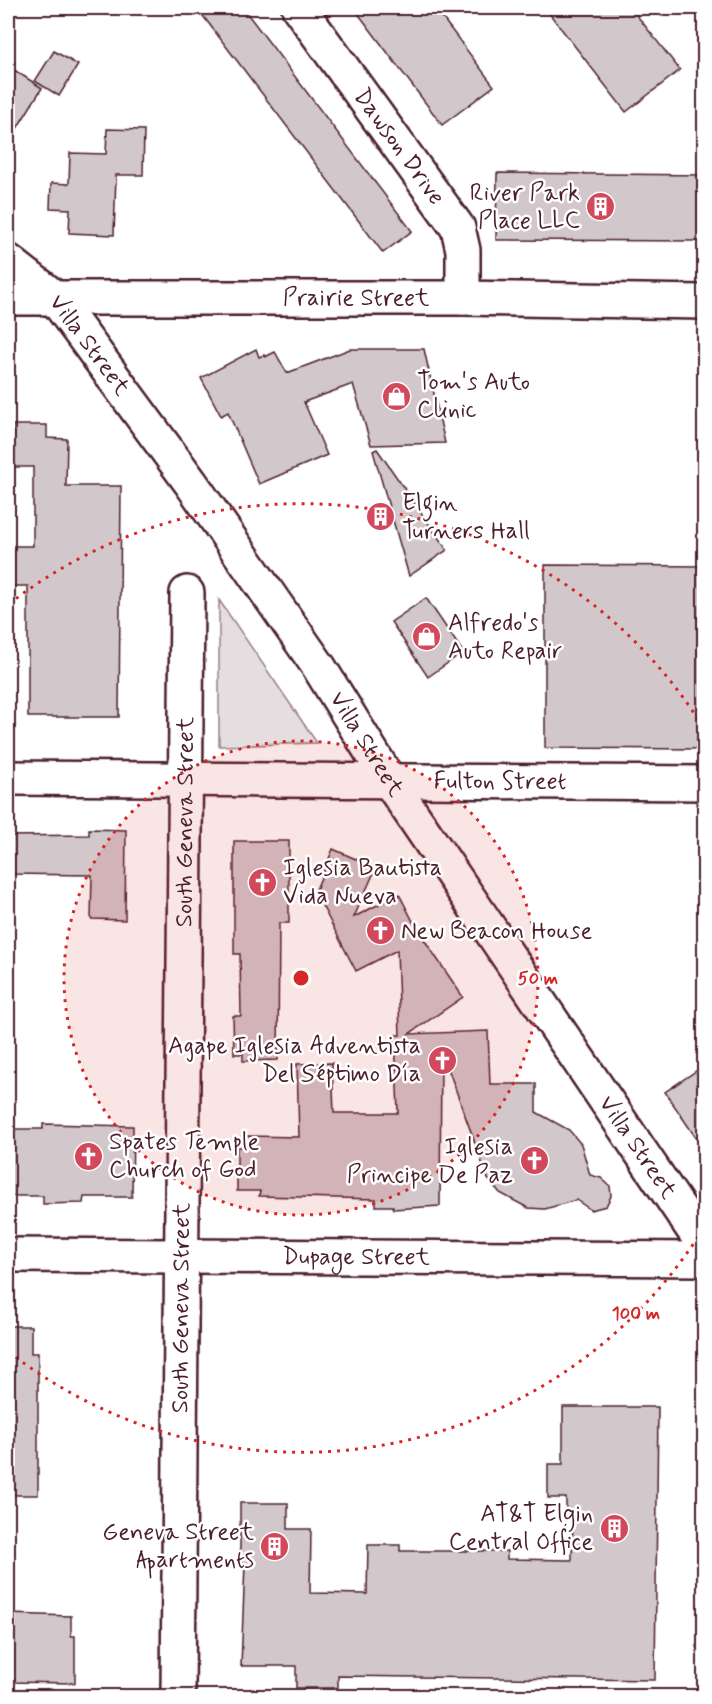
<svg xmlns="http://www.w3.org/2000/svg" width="712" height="1704" viewBox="0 0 712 1704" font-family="Mynerve,sans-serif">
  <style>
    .green { fill: #e5dee0; stroke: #987e86; stroke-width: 1.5 }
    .building { fill: #d2c7cb; stroke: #4a1f2b; stroke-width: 1.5 }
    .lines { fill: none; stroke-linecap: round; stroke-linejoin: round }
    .street-casing { stroke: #4a1f2b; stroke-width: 38 }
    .primary-casing { stroke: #4a1f2b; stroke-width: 38 }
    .street { stroke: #fff; stroke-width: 33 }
    .primary { stroke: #fff; stroke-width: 33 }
    .ring { fill: none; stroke: #d62828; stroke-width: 3; stroke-dasharray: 3 6 }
    .labels { text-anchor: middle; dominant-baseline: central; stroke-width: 5; stroke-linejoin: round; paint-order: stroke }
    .street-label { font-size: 24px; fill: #4a1f2b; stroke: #fff }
    .poi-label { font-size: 24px; fill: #4a1f2b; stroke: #fff; text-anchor: start }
    .centre { fill: #d62828; stroke: #fff; stroke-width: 3 }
    .ring-label { font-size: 18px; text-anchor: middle; font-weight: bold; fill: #d62828; stroke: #fff; stroke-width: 5; stroke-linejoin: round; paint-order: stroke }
  </style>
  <rect width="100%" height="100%" fill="#fff"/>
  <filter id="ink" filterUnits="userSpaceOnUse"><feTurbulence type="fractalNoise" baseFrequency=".0167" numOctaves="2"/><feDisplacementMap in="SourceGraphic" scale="12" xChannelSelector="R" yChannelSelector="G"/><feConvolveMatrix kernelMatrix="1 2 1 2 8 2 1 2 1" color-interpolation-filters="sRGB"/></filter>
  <g filter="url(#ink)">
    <!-- green -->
    <polygon class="green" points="219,600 317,743 219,746"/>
    <!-- building -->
    <g class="building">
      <polygon points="197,8 243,8 412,231 383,253"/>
      <polygon points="354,8 435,8 494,86 442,125"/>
      <polygon points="545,8 631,8 680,70 626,112"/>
      <polygon points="54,51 78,65 59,96 35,81"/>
      <polygon points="8,66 42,88 8,143"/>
      <polygon points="107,129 144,130 143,175 116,175 114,235 69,233 70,209 50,208 51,183 69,184 70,153 106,154"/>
      <polygon points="497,173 705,175 705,241 496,240"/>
      <polygon points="256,349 259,357 264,355 265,357 275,352 287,373 350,349 424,349 445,443 371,445 353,384 304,402 327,455 259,484 228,412 221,416 201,378"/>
      <polygon points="13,425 47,425 47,438 67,439 66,486 121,486 119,717 28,717 28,586 8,586 8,546 33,546 33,467 12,467"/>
      <polygon points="377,449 447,550 409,576 373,451"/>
      <polygon points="545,565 705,566 705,749 545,748"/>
      <polygon points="426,598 463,652 428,677 391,622"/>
      <polygon points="89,829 126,830 125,920 91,919 92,875 8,874 8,836 89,835"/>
      <polygon points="234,841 289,841 289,923 279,923 278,1060 243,1061 243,1054 234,1054 233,1016 241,1016 240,954 234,954"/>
      <polygon points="333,849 376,868 354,917 399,894 417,929 463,997 409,1034 488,1031 490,1084 536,1084 536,1112 569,1130 581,1144 590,1175 601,1178 610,1186 611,1196 606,1206 591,1210 576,1200 545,1209 528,1208 500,1193 488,1179 441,1049 440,1206 393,1209 393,1206 376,1206 376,1199 259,1196 260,1191 237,1191 237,1147 242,1147 242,1136 299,1137 297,1064 332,1063 334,1113 398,1113 395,1035 400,1035 397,950 356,971 315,892"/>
      <polygon points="705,1065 705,1151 665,1092"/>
      <polygon points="43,1124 133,1126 132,1197 84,1197 83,1203 43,1204 43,1196 8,1196 8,1129 43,1129"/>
      <polygon points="8,1326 31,1326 31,1353 38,1353 38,1495 8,1495"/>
      <polygon points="563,1407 658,1407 655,1680 338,1676 338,1688 296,1688 296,1666 241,1666 245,1563 240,1563 240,1503 288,1503 288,1529 311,1529 310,1593 367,1594 368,1545 400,1545 400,1551 507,1551 507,1559 572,1560 573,1510 566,1510 566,1498 548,1498 548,1464 563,1464"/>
      <polygon points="8,1614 71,1616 71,1636 75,1636 75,1683 8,1682"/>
    </g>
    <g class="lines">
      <defs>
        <g id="street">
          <path id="s1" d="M 299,8 L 458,228 L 463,250 L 463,298"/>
          <path id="s2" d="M 8,298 L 463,298 L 704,302"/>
          <path id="s3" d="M 8,778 L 704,783"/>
          <path id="s4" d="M 8,1255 L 704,1259"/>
          <path id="s5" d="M 178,1696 L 187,593"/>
        </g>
        <g id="primary">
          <path id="s6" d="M 8,261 L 55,298 L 191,483 L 319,667 L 390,782 L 704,1245"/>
        </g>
      </defs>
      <!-- street casing -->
      <use href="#street" class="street-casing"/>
      <!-- primary casing -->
      <use href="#primary" class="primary-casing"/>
      <!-- street -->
      <use href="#street" class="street"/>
      <!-- primary -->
      <use href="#primary" class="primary"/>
    </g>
  </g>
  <!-- distance rings -->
  <circle cx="301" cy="978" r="237" fill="#d62828" fill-opacity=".12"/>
  <g class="ring">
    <circle cx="301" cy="978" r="237"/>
    <path d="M703 1229A474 474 0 0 1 9 1352M9 604A474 474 0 0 1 703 727"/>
  </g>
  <!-- icons -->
  <defs>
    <symbol id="building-disc" viewBox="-11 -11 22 22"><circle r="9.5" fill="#d1495b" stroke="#fff"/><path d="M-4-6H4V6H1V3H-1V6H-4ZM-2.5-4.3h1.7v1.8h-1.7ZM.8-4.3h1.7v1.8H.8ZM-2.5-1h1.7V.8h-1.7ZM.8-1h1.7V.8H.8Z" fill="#fff"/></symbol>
    <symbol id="shop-disc" viewBox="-11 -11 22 22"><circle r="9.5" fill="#d1495b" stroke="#fff"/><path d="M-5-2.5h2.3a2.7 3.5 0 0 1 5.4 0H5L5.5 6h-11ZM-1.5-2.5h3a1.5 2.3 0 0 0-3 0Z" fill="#fff"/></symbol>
    <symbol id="church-disc" viewBox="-11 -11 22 22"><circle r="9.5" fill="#d1495b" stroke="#fff"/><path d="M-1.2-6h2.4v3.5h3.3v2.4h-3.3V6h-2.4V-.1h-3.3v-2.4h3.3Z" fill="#fff"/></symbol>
  </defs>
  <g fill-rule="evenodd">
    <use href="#building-disc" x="584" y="190" width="33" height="33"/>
    <use href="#shop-disc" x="380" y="380" width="33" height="33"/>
    <use href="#building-disc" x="364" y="500" width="33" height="33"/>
    <use href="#shop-disc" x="410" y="620" width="33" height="33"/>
    <use href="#church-disc" x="246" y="866" width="33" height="33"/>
    <use href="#church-disc" x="364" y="914" width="33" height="33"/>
    <use href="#church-disc" x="426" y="1044" width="33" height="33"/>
    <use href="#church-disc" x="72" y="1140" width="33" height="33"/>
    <use href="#church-disc" x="518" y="1144" width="33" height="33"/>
    <use href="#building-disc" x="598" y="1512" width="33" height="33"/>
    <use href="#building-disc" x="258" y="1530" width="33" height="33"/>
  </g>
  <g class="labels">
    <!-- street labels -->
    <g class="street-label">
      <text stroke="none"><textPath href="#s1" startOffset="171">Dawson Drive</textPath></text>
      <text stroke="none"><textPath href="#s2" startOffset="348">Prairie Street</textPath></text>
      <text stroke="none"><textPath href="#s6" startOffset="118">Villa Street</textPath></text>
      <text stroke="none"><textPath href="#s6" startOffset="604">Villa Street</textPath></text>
      <text stroke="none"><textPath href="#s3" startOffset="492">Fulton Street</textPath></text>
      <text stroke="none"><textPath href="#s5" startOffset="874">South Geneva Street</textPath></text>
      <text stroke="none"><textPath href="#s6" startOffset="1090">Villa Street</textPath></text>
      <text stroke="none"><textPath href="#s4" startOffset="348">Dupage Street</textPath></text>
      <text stroke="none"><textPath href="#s5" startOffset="388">South Geneva Street</textPath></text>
    </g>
    <!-- poi labels -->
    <g class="poi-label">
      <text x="580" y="193" text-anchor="end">River Park<tspan x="580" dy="28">Place LLC</tspan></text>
      <text x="417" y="382">Tom's Auto<tspan x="417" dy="28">Clinic</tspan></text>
      <text x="402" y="503">Elgin<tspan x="402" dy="28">Turners Hall</tspan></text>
      <text x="448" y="623">Alfredo's<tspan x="448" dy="28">Auto Repair</tspan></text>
      <text x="283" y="868">Iglesia Bautista<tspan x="283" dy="28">Vida Nueva</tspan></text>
      <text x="401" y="931">New Beacon House</text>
      <text x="421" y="1046" text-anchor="end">Agape Iglesia Adventista<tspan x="421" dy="28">Del Séptimo Día</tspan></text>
      <text x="109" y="1142">Spates Temple<tspan x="109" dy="28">Church of God</tspan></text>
      <text x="513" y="1147" text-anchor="end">Iglesia<tspan x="513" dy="28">Principe De Paz</tspan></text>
      <text x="593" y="1514" text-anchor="end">AT&amp;T Elgin<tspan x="593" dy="28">Central Office</tspan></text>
      <text x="254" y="1532" text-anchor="end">Geneva Street<tspan x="254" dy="28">Apartments</tspan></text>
    </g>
  </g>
  <circle cx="301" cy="978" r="9" class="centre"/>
  <g class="ring-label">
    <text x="538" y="984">50 m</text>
    <text x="636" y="1319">100 m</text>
  </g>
  <!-- margin -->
  <rect width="712" height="1704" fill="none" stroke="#fff" stroke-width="30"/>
  <rect x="15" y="15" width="682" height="1674" fill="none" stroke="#4a1f2b" stroke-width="2" filter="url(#ink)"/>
</svg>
